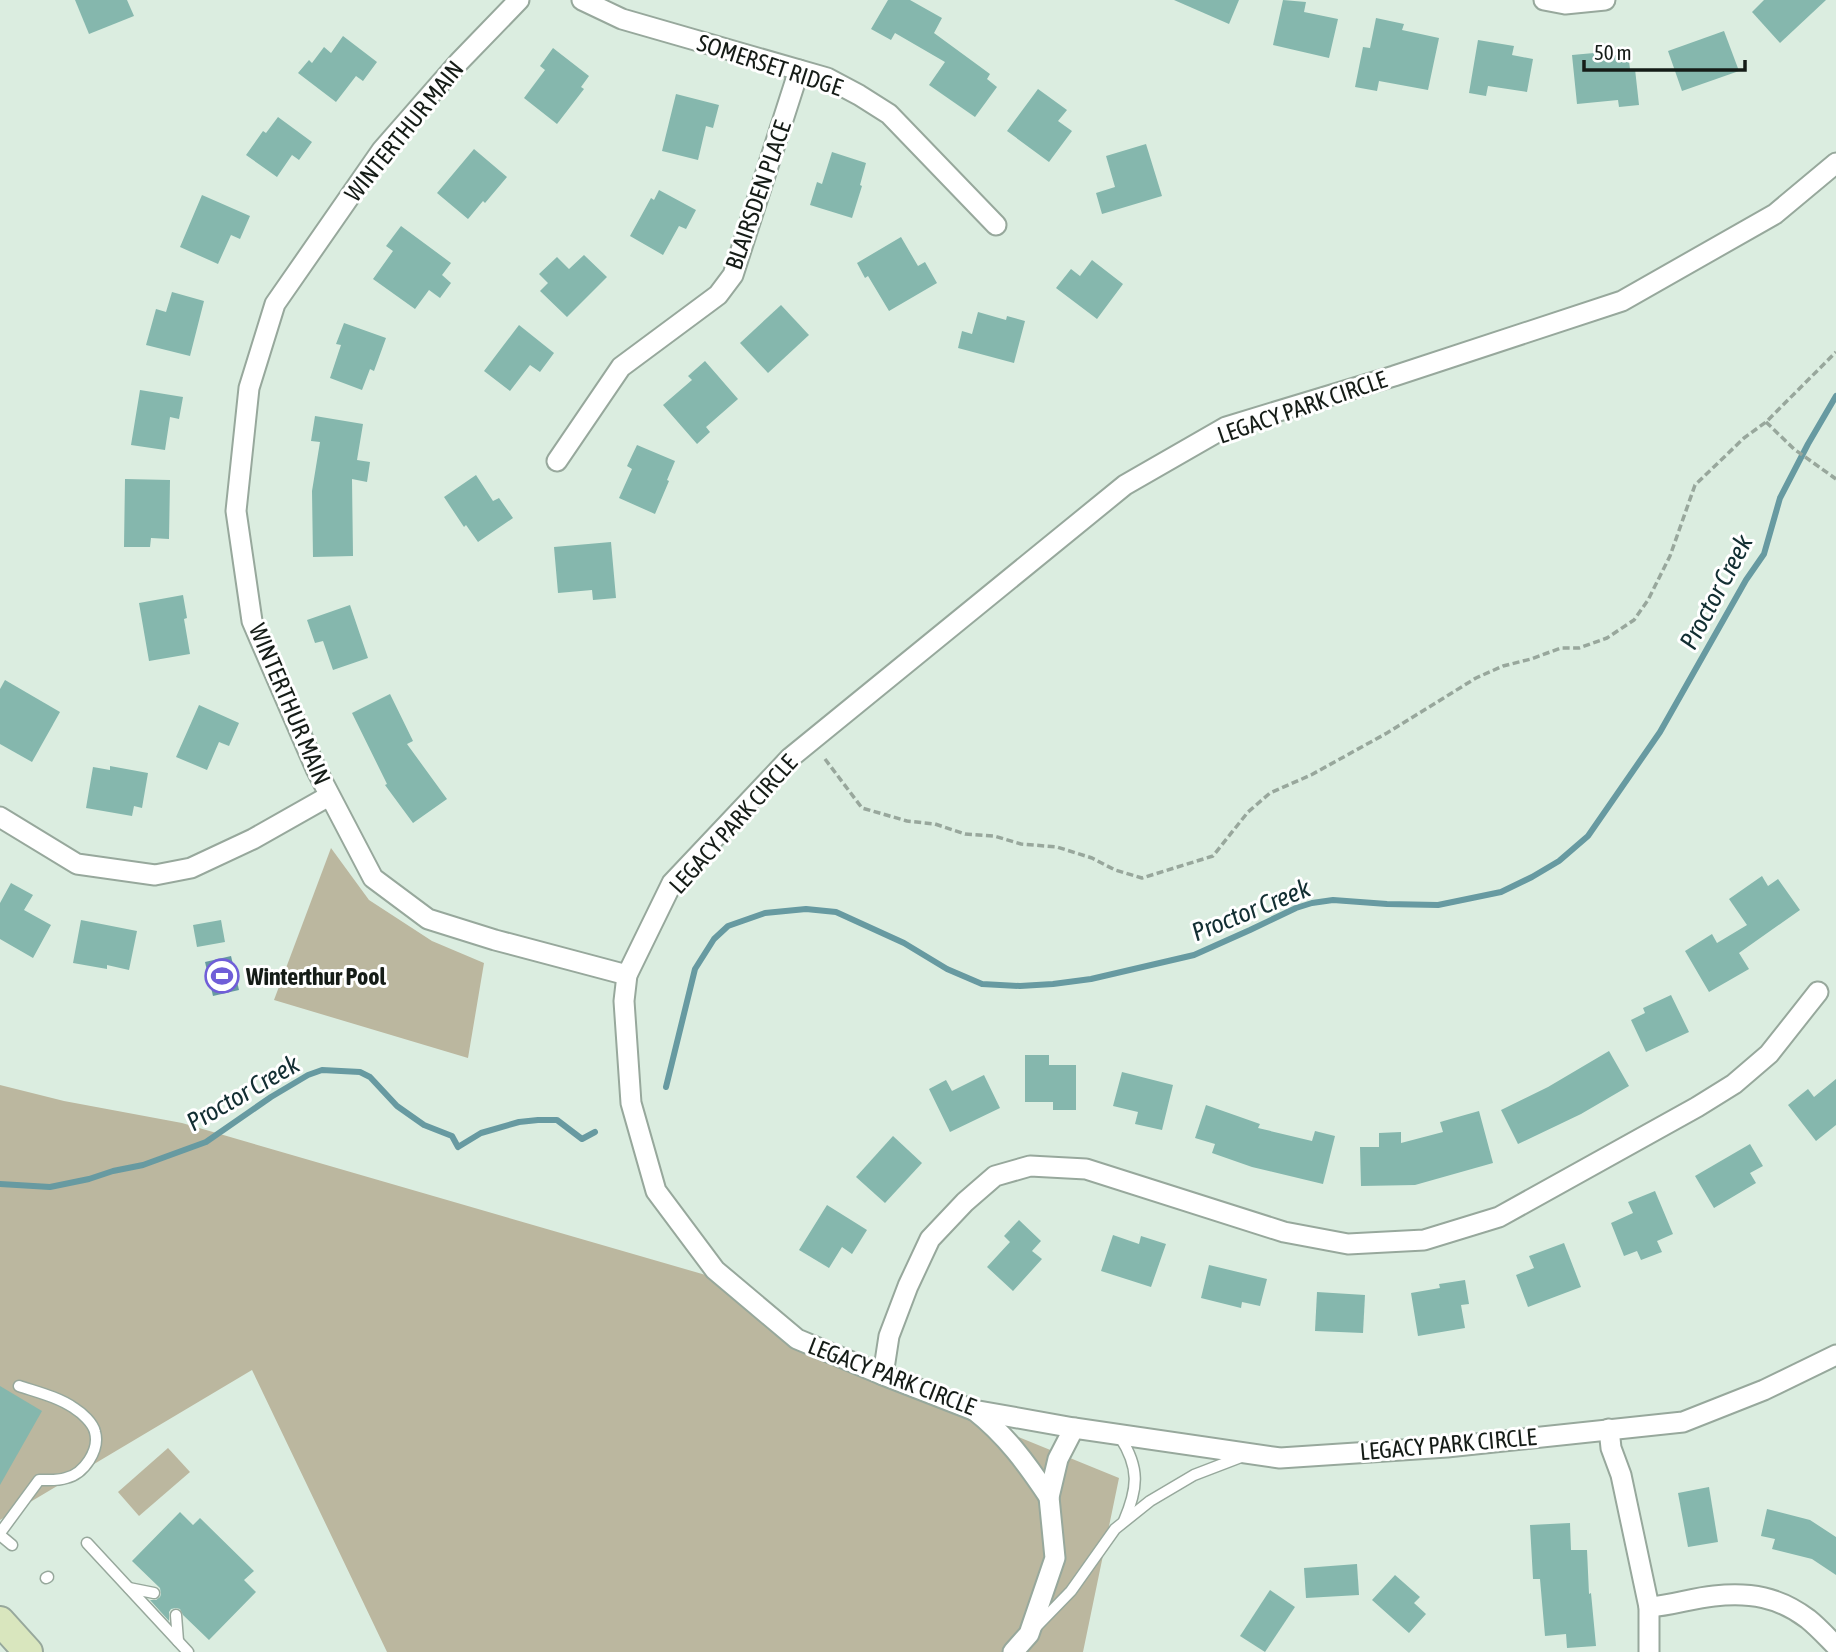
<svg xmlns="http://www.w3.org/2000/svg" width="1836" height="1652" viewBox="0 0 1836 1652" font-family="'Asap Condensed',sans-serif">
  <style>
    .green { fill: #bbb79f }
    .water { fill: #679aa1 }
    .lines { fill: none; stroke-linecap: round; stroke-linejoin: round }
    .stream { stroke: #679aa1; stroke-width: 6 }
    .building { fill: #85b7ad }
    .lane-casing { stroke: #97a89c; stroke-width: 13 }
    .street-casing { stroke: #97a89c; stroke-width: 23 }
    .secondary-casing { stroke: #97a89c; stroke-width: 32 }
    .path { stroke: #98a79c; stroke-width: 3.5; stroke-dasharray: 7 3.5; stroke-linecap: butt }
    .lane { stroke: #fff; stroke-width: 10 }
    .street { stroke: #fff; stroke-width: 19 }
    .secondary { stroke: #d9e6be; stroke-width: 28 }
    .labels { text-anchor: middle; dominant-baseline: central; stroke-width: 6; stroke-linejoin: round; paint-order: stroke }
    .street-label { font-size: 24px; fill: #151c17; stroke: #fff }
    .poi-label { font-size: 24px; font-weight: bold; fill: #151c17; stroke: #fff; text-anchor: start }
    .water-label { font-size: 26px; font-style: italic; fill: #122e32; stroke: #fff }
  </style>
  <rect width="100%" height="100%" fill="#dbede0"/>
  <!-- green -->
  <g class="green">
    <polygon points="331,848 369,900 432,941 484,963 468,1058 274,1000"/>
    <polygon points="0,1085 64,1101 182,1123 716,1278 867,1375 1119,1478 1083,1652 387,1652 252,1370 0,1520"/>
    <polygon points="168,1448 190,1472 139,1516 118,1492"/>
  </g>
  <!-- water -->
  <polygon class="water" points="231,956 239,990 213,996 205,962"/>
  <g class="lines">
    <!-- stream -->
    <g class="stream">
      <polyline points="666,1087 695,969 714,939 728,926 765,913 806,909 836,912 904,943 947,969 982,984 1020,986 1053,984 1091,979 1194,955 1250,930 1296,908 1312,903 1333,900 1387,904 1438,905 1501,892 1532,877 1559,861 1588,836 1660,732 1746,580 1764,554 1780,498 1808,444 1836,396"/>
      <polyline points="0,1184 50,1187 89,1179 113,1171 143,1165 206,1142 271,1097 308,1075 322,1070 360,1072 370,1077 397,1106 424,1125 452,1136 458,1147 481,1133 519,1122 538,1120 557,1120 582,1139 595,1132"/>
    </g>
  </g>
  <!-- building -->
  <g class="building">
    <polygon points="75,0 127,0 134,16 89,34"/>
    <polygon points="888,0 910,0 942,18 934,33 990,74 987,79 997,87 975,117 929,85 945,62 895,33 891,40 871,29"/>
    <polygon points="1174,0 1239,0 1229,24"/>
    <polygon points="1283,0 1306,2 1304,12 1338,19 1329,58 1273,45"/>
    <polygon points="1764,0 1826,0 1780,43 1752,12"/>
    <polygon points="1376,18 1404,24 1402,30 1439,38 1428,90 1379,81 1377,91 1355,87 1363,47 1370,48"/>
    <polygon points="1724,31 1739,71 1682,91 1668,51"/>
    <polygon points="343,36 377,62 363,81 356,76 336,102 298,73 309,60 312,63 324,47 331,53"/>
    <polygon points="1478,40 1514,46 1512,55 1533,59 1527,92 1488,86 1486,96 1469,93"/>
    <polygon points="553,48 589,76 581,87 584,89 557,124 524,98 545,70 540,66"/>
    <polygon points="1594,53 1594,57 1628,54 1630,69 1635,69 1639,105 1619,107 1618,100 1577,104 1572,55"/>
    <polygon points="1038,89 1067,110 1058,121 1072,131 1049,162 1007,131"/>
    <polygon points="676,94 719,105 713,128 706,126 698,160 662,151"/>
    <polygon points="278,117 312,142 299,160 292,155 277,177 246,155 263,131 266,133"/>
    <polygon points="1146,144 1162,196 1102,214 1096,193 1115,187 1106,156"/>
    <polygon points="474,149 507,177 485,203 483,201 468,219 437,193"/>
    <polygon points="832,152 866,163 860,185 862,186 852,218 810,205 817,182 822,184"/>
    <polygon points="659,190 696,210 686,229 679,226 663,255 630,236 651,198 654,200"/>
    <polygon points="202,195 250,216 240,239 231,235 218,264 180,247"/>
    <polygon points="401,226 451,263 442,275 451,283 440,298 429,290 415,309 373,279 393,251 386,246"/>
    <polygon points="901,237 918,266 925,262 937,283 889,311 868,276 865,278 857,263"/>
    <polygon points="584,255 607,277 567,317 540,291 548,283 539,274 557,257 569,269"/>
    <polygon points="1092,260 1123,284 1097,319 1056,288 1071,269 1080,276"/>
    <polygon points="172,292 204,301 190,356 146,345 156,309 166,312"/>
    <polygon points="781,305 809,335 768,373 740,343"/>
    <polygon points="978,312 1006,320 1007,316 1025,321 1014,363 958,348 962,331 972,334"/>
    <polygon points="344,323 386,338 374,371 370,369 362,390 330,378 341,345 336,344"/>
    <polygon points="519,325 554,353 540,372 530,365 510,391 484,371"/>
    <polygon points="705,361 738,399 706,427 710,432 697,444 663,405 692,380 688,376"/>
    <polygon points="140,390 183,397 179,419 170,417 165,450 131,445"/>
    <polygon points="315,416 363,424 357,460 370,462 367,482 352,479 353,556 313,557 312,491 320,442 311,441"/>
    <polygon points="637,445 675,461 667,480 669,481 655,514 619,498 632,469 627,466"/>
    <polygon points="476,475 493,501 499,498 513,518 478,542 466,525 464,527 444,497"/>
    <polygon points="125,479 170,480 169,539 151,538 150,547 124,547"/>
    <polygon points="611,542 616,598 593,600 592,590 558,593 554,547"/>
    <polygon points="183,595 187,618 184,619 190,654 149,661 139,603"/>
    <polygon points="350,605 368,658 333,670 323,641 315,643 307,620"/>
    <polygon points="5,680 60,712 32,762 0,744 0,689"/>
    <polygon points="390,694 413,741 407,744 447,799 413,823 385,785 387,784 352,713"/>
    <polygon points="199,705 239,723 229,746 219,742 207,770 176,757"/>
    <polygon points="110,766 148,773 142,808 134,806 132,816 86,808 93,767 110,770"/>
    <polygon points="1762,876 1768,886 1778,879 1800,910 1739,953 1749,969 1709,992 1685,951 1712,934 1717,943 1747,925 1729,899"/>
    <polygon points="11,883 33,895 24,910 51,925 33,958 0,939 0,903"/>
    <polygon points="81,920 137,931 129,970 107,965 107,969 73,963"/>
    <polygon points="221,920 225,942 197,947 193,925"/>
    <polygon points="1671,995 1689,1032 1646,1052 1631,1020 1645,1013 1643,1008"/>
    <polygon points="1609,1051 1629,1086 1581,1114 1518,1144 1501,1110 1548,1087"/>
    <polygon points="1025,1055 1049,1055 1049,1065 1076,1065 1076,1110 1053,1110 1053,1102 1025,1102"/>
    <polygon points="1122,1072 1173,1085 1162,1130 1135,1124 1138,1112 1113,1106"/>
    <polygon points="984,1075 1000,1108 950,1132 929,1089 946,1080 952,1091"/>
    <polygon points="1836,1079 1836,1125 1816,1141 1788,1105 1808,1089 1814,1097"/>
    <polygon points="1206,1105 1260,1124 1258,1128 1312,1141 1315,1131 1335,1136 1323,1184 1252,1167 1212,1153 1215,1144 1195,1138"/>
    <polygon points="1479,1111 1493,1163 1415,1185 1361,1186 1360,1147 1379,1147 1379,1133 1401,1132 1401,1143 1443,1132 1440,1122"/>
    <polygon points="893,1136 922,1163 885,1203 856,1177"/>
    <polygon points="1750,1144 1763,1166 1750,1173 1756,1183 1714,1208 1695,1176"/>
    <polygon points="1655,1191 1673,1234 1657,1241 1662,1252 1641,1260 1637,1251 1624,1256 1611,1223 1633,1213 1628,1202"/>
    <polygon points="827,1205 867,1230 852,1254 842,1247 829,1268 799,1250"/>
    <polygon points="1019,1220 1041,1241 1032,1251 1042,1259 1013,1291 987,1267 1010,1242 1004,1236"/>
    <polygon points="1113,1235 1139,1244 1141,1236 1166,1244 1151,1287 1101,1271"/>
    <polygon points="1564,1243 1581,1287 1528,1307 1516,1275 1534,1268 1529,1256"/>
    <polygon points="1209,1265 1267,1279 1260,1306 1242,1302 1241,1308 1201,1298"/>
    <polygon points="1465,1280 1469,1304 1461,1305 1465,1328 1418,1336 1411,1293 1440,1288 1439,1284"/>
    <polygon points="1317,1292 1365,1295 1363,1333 1315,1331"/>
    <polygon points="0,1386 42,1411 0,1485"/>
    <polygon points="1709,1487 1718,1542 1688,1547 1678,1493"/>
    <polygon points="1767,1509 1810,1520 1836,1537 1836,1575 1812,1559 1772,1549 1775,1539 1761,1536"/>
    <polygon points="180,1512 193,1525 200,1518 254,1571 244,1580 256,1592 209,1640 183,1615 180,1609 176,1608 171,1609 169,1612 169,1621 150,1600 156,1600 160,1597 161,1594 160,1588 132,1561"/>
    <polygon points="1570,1523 1571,1550 1587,1550 1589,1594 1591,1593 1596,1646 1567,1648 1566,1634 1545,1636 1540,1579 1533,1579 1530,1525"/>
    <polygon points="1357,1564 1359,1595 1306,1598 1304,1568"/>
    <polygon points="1395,1575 1420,1597 1414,1603 1426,1614 1409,1633 1372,1600"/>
    <polygon points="1270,1590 1295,1607 1265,1652 1240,1636"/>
  </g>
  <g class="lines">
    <defs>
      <g id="lane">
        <path d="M 1120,1437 C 1140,1468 1138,1488 1124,1521"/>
        <path d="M 0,1533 L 39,1480 C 48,1480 58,1481 66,1478 C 84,1474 100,1450 95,1432 C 93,1423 82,1413 74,1408 C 58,1397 37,1392 19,1386"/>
        <polyline points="0,1535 12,1545"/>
        <polyline points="87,1543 188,1652"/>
        <polyline points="46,1578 48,1577"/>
        <polyline points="129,1588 154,1593"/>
        <polyline points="176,1615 178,1641"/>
        <polyline points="1036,1627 1071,1591 1115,1529 1150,1501 1194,1475 1241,1457"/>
      </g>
      <g id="street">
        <polyline points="519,0 459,62 382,150 275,304 249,388 236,511 252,621 316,769 373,878 428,919 495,940 627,975"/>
        <polyline points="582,0 622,19 827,78 859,95 889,114 996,225"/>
        <polyline points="1544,0 1565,4 1605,0"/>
        <polyline points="1836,163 1775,214 1622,301 1394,376 1226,427 1125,485 790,758 672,883 627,975 624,1001 631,1103 656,1191 715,1270 797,1339 883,1375 973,1410 1074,1428 1280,1458 1447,1447 1683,1422 1764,1390 1836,1355"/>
        <polyline points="557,461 621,367 718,295 733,275 799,70"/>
        <polyline points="0,817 77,864 155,875 191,868 253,839 329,796"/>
        <polyline points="883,1375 889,1336 908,1286 930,1239 965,1202 995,1176 1030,1166 1086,1169 1284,1232 1348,1244 1424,1240 1499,1217 1697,1107 1734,1084 1769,1054 1818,992"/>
        <path d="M 974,1410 C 1006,1435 1027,1464 1049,1497"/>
        <polyline points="1609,1429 1611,1448 1621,1475 1649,1607 1649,1652"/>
        <path d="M 1649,1607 C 1671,1606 1692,1598 1714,1596 C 1750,1592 1779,1597 1808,1619 C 1818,1627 1827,1637 1836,1646"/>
        <polyline points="1013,1652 1029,1634 1055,1558 1049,1497 1058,1459 1074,1428"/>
      </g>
      <polyline id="secondary" points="0,1621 28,1652"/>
    </defs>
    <!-- lane casing -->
    <use href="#lane" class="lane-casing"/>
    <!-- street casing -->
    <use href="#street" class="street-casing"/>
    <!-- secondary casing -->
    <use href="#secondary" class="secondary-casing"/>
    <!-- path -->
    <g class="path">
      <polyline points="1766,422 1794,449 1836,479"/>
      <polyline points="825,759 862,808 907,821 935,824 965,834 994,836 1021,844 1057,847 1092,858 1115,870 1142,878 1213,856 1248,812 1270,793 1311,775 1387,733 1476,678 1503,666 1531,659 1561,648 1579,648 1607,638 1634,620 1648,600 1670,556 1695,485 1744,438 1766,422 1836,352"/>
    </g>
    <!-- lane -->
    <use href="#lane" class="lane"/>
    <!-- street -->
    <use href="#street" class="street"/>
    <!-- secondary -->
    <use href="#secondary" class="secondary"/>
  </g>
  <!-- icons -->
  <defs>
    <symbol id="stadium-ring" viewBox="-11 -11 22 22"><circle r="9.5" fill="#fff" stroke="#705ed8" stroke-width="1.5"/><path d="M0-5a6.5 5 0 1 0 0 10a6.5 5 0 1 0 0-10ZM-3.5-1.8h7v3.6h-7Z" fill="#705ed8"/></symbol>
  </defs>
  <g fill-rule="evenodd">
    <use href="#stadium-ring" x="203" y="957" width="38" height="38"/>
  </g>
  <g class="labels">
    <!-- street labels -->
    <g class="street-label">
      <text transform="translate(770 65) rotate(18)">SOMERSET RIDGE</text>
      <text transform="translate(404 131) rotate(-51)">WINTERTHUR MAIN</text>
      <text transform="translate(758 195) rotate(-71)">BLAIRSDEN PLACE</text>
      <text transform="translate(1302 407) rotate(-19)">LEGACY PARK CIRCLE</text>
      <text transform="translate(290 704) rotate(67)">WINTERTHUR MAIN</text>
      <text transform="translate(733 824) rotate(-48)">LEGACY PARK CIRCLE</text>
      <text transform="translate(892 1376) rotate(21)">LEGACY PARK CIRCLE</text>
      <text transform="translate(1448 1444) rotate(-5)">LEGACY PARK CIRCLE</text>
    </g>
    <!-- poi labels -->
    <g class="poi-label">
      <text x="246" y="976">Winterthur Pool</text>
    </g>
    <!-- water labels -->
    <g class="water-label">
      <text transform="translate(1716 592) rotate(-62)">Proctor Creek</text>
      <text transform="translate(1251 910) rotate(-22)">Proctor Creek</text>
      <text transform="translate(243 1093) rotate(-30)">Proctor Creek</text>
    </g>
  </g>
  <!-- scale -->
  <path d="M1584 60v10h161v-10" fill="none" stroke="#151c17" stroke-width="3.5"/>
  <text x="1594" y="60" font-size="21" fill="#151c17" stroke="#ffffff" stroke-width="5" paint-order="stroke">50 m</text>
</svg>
